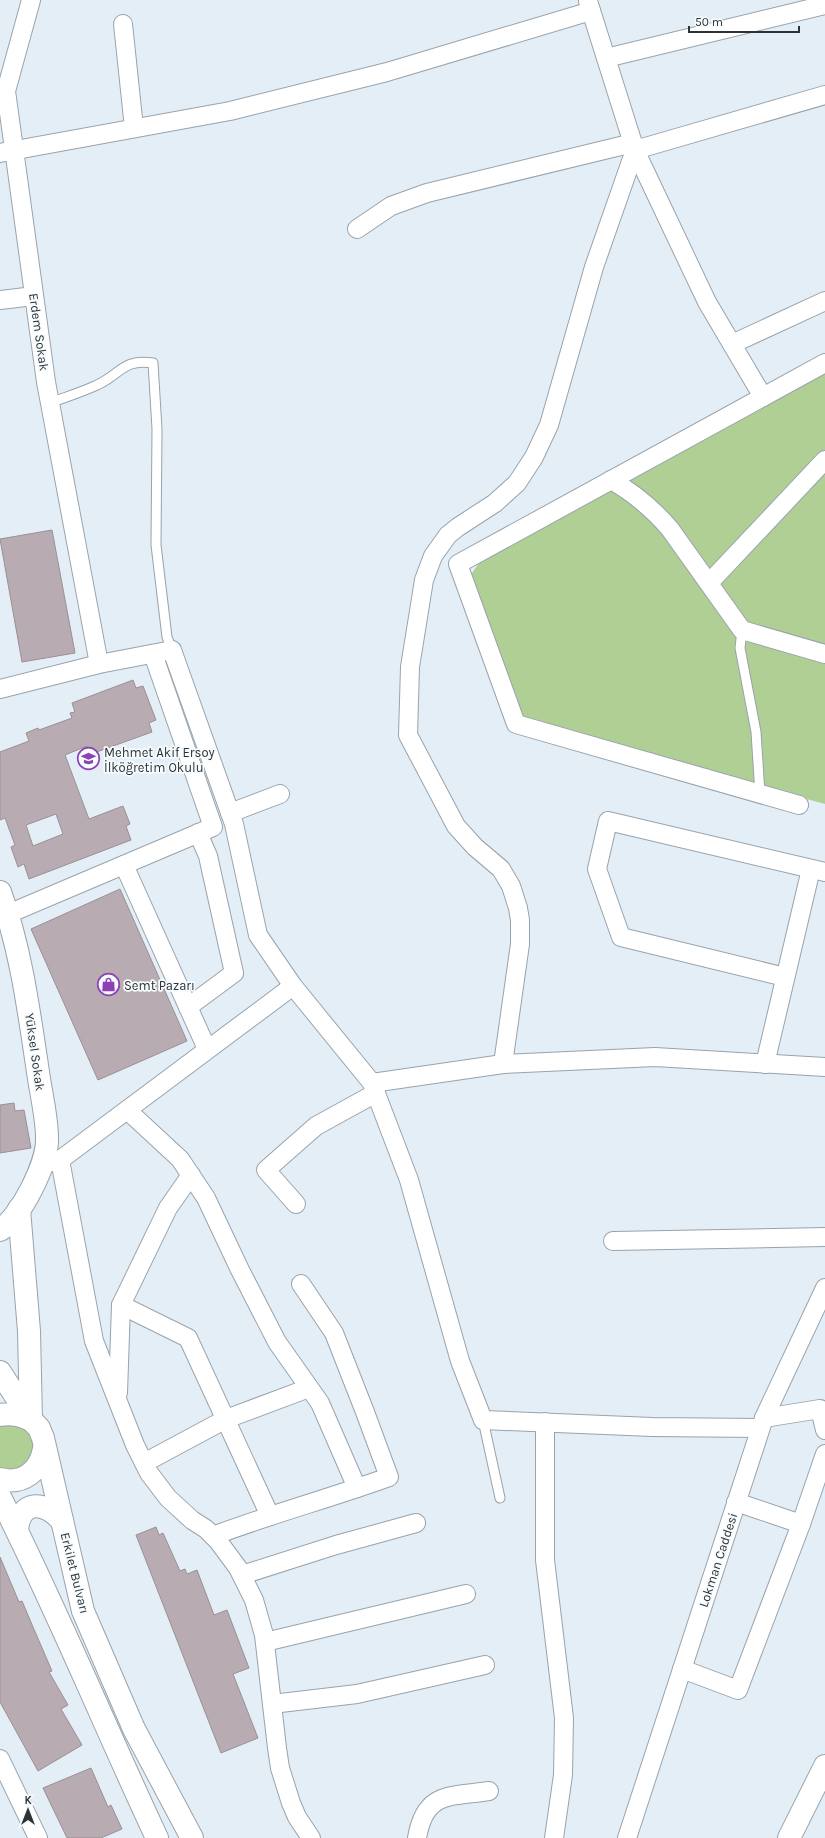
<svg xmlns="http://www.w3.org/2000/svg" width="825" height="1838" viewBox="0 0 825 1838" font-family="Karla,sans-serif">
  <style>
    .green { fill: #b0cf95 }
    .building { fill: #b8acb2; stroke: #9a8f95; fill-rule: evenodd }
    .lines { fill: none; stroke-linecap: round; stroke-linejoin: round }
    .service-casing { stroke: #99a3ab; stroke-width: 11 }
    .minor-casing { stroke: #99a3ab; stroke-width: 20 }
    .tertiary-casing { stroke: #99a3ab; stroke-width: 24 }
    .primary-casing { stroke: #99a3ab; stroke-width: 24 }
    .service { stroke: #fff; stroke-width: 9 }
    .minor { stroke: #fff; stroke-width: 18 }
    .tertiary { stroke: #fff; stroke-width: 22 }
    .primary { stroke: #fff; stroke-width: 22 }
    .labels { text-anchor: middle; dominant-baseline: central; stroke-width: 3.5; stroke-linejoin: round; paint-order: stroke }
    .street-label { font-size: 13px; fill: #2e3235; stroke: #f6fbfe }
    .poi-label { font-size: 13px; fill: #2e3235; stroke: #f6fbfe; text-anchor: start }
  </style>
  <rect width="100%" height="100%" fill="#e4eef7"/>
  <!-- green -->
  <g class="green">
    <polygon points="825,369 825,804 534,725 524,718 518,712 470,581 472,573 479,563"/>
    <polygon points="15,1423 30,1431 36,1447 25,1469 0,1471 0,1425"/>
  </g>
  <!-- building -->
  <g class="building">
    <polygon points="52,530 75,653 22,662 0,539"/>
    <path d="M 133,680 L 136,688 L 143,686 L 156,720 L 149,723 L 152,732 L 91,754 L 87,746 L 65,755 L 89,819 L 123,806 L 130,824 L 126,826 L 131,840 L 29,879 L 24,864 L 18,867 L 11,847 L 15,845 L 5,818 L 0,820 L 0,752 L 29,741 L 26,733 L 38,728 L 39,730 L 72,718 L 70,713 L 75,712 L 72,703 ZM 56,814 L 63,834 L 33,846 L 26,825 Z"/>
    <polygon points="120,889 187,1041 98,1080 31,929"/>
    <polygon points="14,1103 15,1111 24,1110 31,1148 0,1153 0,1105"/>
    <polygon points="156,1527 159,1535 163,1533 180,1571 185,1569 187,1574 197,1570 214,1615 227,1610 249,1668 233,1674 258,1738 221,1753 136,1535"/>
    <polygon points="0,1557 19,1602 22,1601 33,1627 52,1671 49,1672 68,1705 61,1709 82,1745 38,1771 0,1702"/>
    <polygon points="91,1768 108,1807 111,1805 122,1829 101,1838 67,1838 43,1788"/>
  </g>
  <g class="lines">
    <defs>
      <g id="service">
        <path d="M 50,403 C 66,397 82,392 97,385 C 120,375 123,358 153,363 L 157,429 L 156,545 L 167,637 L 172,650"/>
        <polyline points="742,630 740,648 756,732 760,794"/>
        <polyline points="483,1420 500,1498"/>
      </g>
      <g id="minor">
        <polyline points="31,0 6,91 46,382 99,664"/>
        <polyline points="588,1 635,150 707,302 763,397"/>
        <polyline points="123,24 134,128"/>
        <polyline points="606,58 825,5"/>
        <polyline points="0,153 230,111 387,72 591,11"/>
        <polyline points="357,229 391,206 427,193 633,143"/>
        <polyline points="0,300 34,296"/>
        <polyline points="732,344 825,301"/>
        <path d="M 611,480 C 634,493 653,509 670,529 L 742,630 L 825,654"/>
        <polyline points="709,583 825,460"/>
        <polyline points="0,689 99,664 172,650 234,824 258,935 293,986 372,1083 409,1180 460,1361 483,1420 652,1427 760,1428"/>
        <polyline points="799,805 516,724 458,564 825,363"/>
        <polyline points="230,813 280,794"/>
        <polyline points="124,865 207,1049"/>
        <polyline points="8,914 213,827 153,654"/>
        <polyline points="785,977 621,937 597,869 608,821 825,872"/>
        <polyline points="188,1007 234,973 208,856 198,833"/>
        <polyline points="503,1064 520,944 520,920 518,908 511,886 501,869 475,847 456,826 408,735 410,667 424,580 433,556 448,535 458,527 495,503 517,483 534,457 549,425 594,267 635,150 825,95"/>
        <polyline points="765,1064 811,869"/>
        <polyline points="372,1083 503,1064 655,1057 825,1067"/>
        <polyline points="127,1110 180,1159 206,1198 240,1270 277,1342 320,1403 357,1488"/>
        <polyline points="60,1160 293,986"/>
        <polyline points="43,1164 60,1160 94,1341 135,1445 149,1473 168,1498 192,1520 206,1529 218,1541 238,1568 254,1600 264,1635 277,1748 280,1768 291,1803 297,1817 311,1838"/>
        <polyline points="296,1204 266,1170 316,1126 376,1093"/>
        <polyline points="613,1241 825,1237"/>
        <polyline points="121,1305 188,1338 270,1516"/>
        <polyline points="118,1393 121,1305 168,1208 191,1175"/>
        <polyline points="764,1418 820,1409 825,1430"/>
        <polyline points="545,1422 545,1560 564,1718 563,1775 554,1838"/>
        <polyline points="144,1463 226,1419 309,1388"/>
        <polyline points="801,1524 825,1454"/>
        <path d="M 213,1536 C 271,1514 331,1498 389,1477 L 365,1412 L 334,1333 L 301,1284"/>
        <polyline points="242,1575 336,1545 416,1523"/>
        <polyline points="265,1642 466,1594"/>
        <polyline points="682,1669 738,1690 801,1524 736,1502"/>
        <polyline points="272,1704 357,1694 485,1665"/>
        <polyline points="0,1759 38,1838"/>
        <path d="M 417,1838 C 425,1791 450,1797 489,1791"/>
        <polyline points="627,1838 764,1418 825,1288"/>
      </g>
      <g id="tertiary">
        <path d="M 0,892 C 21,949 29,1012 38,1072 C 41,1094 47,1117 47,1138 C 48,1163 21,1217 0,1230"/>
        <polyline points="19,1209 29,1331 31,1420"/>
        <polyline points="789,1838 825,1766"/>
      </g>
      <g id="primary">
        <polyline points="0,1372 31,1420 39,1428 43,1438 83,1611 134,1729 192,1838"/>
        <path d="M 0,1415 C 12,1413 20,1415 31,1420"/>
        <path d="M 0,1479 C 23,1485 40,1471 44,1449"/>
        <path d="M 0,1497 C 57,1609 104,1725 157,1838"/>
        <path d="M 17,1530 C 20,1500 44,1500 62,1521"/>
      </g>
    </defs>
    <!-- service casing -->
    <use href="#service" class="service-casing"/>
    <!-- minor casing -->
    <use href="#minor" class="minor-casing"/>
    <!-- tertiary casing -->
    <use href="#tertiary" class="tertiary-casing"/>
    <!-- primary casing -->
    <use href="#primary" class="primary-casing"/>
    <!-- service -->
    <use href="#service" class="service"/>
    <!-- minor -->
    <use href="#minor" class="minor"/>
    <!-- tertiary -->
    <use href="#tertiary" class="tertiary"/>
    <!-- primary -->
    <use href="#primary" class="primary"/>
  </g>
  <!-- icons -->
  <defs>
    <symbol id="school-ring" viewBox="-11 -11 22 22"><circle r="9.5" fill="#f6fbfe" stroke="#8d42b4" stroke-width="1.5"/><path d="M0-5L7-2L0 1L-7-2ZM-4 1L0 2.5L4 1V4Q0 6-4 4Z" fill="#8d42b4"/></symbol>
    <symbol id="shop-ring" viewBox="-11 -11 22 22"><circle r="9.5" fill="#f6fbfe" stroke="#8d42b4" stroke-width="1.5"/><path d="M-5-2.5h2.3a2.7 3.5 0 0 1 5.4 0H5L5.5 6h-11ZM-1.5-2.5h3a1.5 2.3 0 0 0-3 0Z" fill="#8d42b4"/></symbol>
  </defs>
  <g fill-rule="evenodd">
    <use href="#school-ring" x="76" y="746" width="25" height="25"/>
    <use href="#shop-ring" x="96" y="972" width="25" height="25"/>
  </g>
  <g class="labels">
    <!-- street labels -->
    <g class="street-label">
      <text transform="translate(39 332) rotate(82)">Erdem Sokak</text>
      <text transform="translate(35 1052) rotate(82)">Yüksel Sokak</text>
      <text transform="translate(718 1560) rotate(-72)">Lokman Caddesi</text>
      <text transform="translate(75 1573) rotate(76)">Erkilet Bulvarı</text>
    </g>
    <!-- poi labels -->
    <g class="poi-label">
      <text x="104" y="752">Mehmet Akif Ersoy<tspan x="104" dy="15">İlköğretim Okulu</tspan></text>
      <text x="124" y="985">Semt Pazarı</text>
    </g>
  </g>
  <!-- north arrow -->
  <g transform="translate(28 1810)" stroke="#f6fbfe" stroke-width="3" paint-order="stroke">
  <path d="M0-3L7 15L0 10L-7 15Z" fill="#2e3235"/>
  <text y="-6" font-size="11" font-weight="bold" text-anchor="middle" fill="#2e3235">K</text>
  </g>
  <!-- scale -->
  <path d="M689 26v6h110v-6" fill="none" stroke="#2e3235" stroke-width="2"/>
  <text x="695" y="26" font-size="12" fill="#2e3235" stroke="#f6fbfe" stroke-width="3" paint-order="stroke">50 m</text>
</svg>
